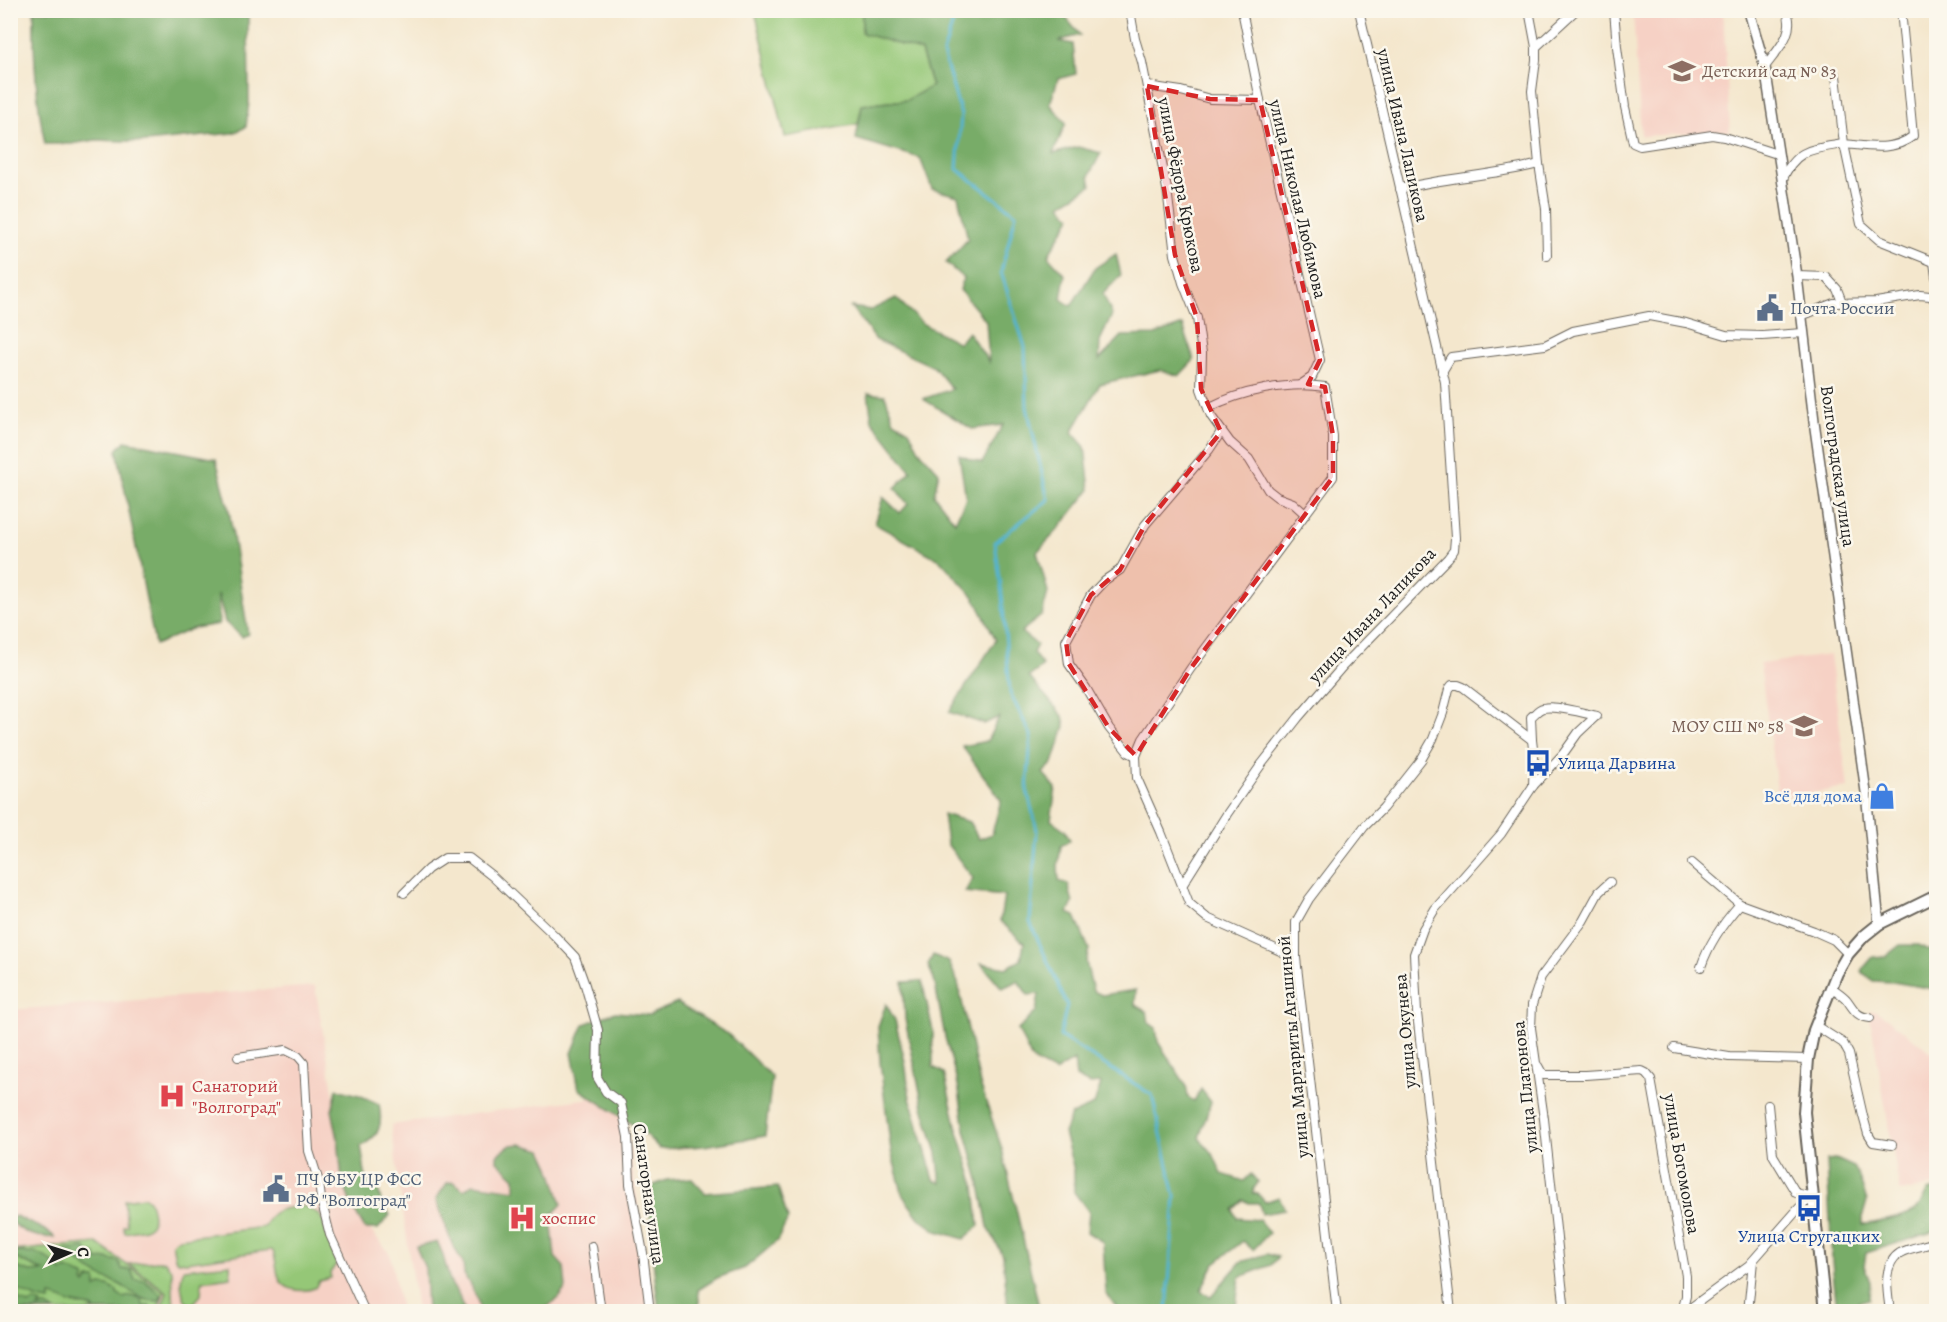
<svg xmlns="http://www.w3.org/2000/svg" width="1947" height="1322" viewBox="0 0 1947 1322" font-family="Alegreya,serif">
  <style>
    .built { fill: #f6d1c5 }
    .green { fill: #95c777; stroke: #58724a; stroke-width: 1.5 }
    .forest { fill: #78ac68; stroke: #4a6442; stroke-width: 1.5 }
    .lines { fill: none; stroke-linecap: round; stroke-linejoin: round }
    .stream { stroke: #53b4d2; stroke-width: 3 }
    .minor-casing { stroke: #68635a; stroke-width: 10 }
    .tertiary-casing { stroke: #68635a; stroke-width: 12 }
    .secondary-casing { stroke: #68635a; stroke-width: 14 }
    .minor { stroke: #fff; stroke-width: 8 }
    .tertiary { stroke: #fff; stroke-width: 9 }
    .secondary { stroke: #fff; stroke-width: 10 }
    .marked { fill: #d62828; fill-opacity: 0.2; stroke: #d62828; stroke-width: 4.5; stroke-dasharray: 12 8; stroke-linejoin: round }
    .labels { text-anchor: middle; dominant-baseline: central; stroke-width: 5; stroke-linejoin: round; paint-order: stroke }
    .education-label { font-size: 18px; fill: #785e54; stroke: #fbf7ec; text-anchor: start }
    .street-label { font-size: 18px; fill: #1c1c1c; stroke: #fbf7ec }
    .service-label { font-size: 18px; fill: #4e5e75; stroke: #fbf7ec; text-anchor: start }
    .transit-label { font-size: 18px; fill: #164399; stroke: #fbf7ec; text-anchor: start }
    .shop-label { font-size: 18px; fill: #366cbe; stroke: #fbf7ec; text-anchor: end }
    .health-label { font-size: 18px; fill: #be3a42; stroke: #fbf7ec; text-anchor: start }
  </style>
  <rect width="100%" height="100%" fill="#fbf7ec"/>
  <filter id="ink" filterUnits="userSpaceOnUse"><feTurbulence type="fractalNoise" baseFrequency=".0167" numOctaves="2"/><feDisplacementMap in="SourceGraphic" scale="12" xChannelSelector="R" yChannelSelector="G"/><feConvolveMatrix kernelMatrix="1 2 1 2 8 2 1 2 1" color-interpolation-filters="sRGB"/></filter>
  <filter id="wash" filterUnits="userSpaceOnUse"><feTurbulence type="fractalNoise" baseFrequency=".008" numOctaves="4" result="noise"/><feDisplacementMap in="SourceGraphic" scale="24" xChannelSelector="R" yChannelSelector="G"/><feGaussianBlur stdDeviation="1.35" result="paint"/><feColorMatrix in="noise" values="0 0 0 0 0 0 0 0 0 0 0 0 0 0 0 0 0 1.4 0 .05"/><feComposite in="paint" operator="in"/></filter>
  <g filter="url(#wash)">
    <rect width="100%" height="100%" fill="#f4e7cd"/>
    <!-- built -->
    <g class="built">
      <polygon points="1633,11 1723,11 1730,131 1641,136"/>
      <polygon points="1830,655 1848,788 1778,797 1760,664"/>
      <polygon points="315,986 349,1183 359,1216 390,1254 401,1311 11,1312 11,1010"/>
      <polygon points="1869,1011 1877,1011 1936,1056 1936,1185 1900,1192"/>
      <polygon points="622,1094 653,1311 417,1311 391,1125"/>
    </g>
    <!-- green -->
    <g class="green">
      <polygon points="755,11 862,11 862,33 921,51 932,87 907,100 862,105 858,124 785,137"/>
      <path d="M 144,1197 L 149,1200 C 152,1207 154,1216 152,1224 L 145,1229 L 125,1233 L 123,1226 L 127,1226 L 124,1200 Z"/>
      <path d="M 304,1206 L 319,1214 L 323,1221 L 337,1265 L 335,1266 L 330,1273 L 331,1278 L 319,1281 L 315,1288 C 302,1293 282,1291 278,1275 C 276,1267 276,1259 273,1251 L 271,1250 L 186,1262 L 178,1261 L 175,1258 L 172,1243 L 179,1238 L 264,1227 C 273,1206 284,1209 304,1206 Z"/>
      <polygon points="97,1243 164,1292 157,1311 11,1312 11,1251"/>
      <polygon points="156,1261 165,1261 172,1271 174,1311 161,1308 167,1292 129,1264"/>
      <path d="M 230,1264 L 231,1277 L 202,1281 L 201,1295 L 193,1304 L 187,1303 C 181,1295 179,1278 184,1269 Z"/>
    </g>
    <!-- forest -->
    <g class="forest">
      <path d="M 34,11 L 248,11 L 249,102 L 246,127 L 233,133 L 146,142 L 96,140 L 71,144 L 45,144 C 36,99 33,56 34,11 Z"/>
      <polygon points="862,11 1071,11 1066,18 1080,35 1058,41 1073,44 1076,74 1058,79 1050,104 1066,123 1053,154 1078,147 1101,153 1089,176 1091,186 1061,204 1071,217 1048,256 1065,275 1061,299 1071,306 1095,268 1116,254 1121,275 1103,294 1112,315 1100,341 1099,360 1122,336 1155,335 1183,325 1194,360 1179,376 1160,370 1100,384 1072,432 1085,447 1090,490 1056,532 1037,552 1048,592 1042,615 1021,632 1037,645 1033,653 1043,666 1029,677 1063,716 1065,726 1053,763 1043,773 1056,788 1051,820 1065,830 1070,840 1061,846 1058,866 1059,881 1068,884 1073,903 1068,913 1075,916 1089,949 1086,962 1093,991 1102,995 1136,990 1135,1005 1147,1012 1149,1023 1156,1028 1158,1042 1186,1085 1188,1097 1194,1101 1201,1089 1211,1102 1199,1138 1214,1156 1222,1174 1244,1181 1251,1174 1258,1182 1252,1193 1258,1194 1265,1202 1279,1197 1285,1210 1262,1214 1259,1203 1249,1203 1243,1200 1233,1210 1237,1218 1259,1220 1269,1233 1253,1250 1243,1241 1214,1264 1201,1290 1210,1297 1241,1262 1267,1254 1278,1257 1271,1265 1240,1277 1236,1305 1244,1311 1119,1311 1106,1293 1103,1242 1087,1232 1089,1212 1074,1192 1074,1170 1064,1133 1071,1115 1094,1105 1101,1083 1089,1084 1076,1077 1074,1060 1055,1072 1032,1060 1018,1030 1036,1012 1039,994 1028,995 1018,981 1002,988 981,963 1006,968 1021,960 1024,943 1000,921 1004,896 965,892 973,878 947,844 943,814 969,822 979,839 992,834 1001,800 962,746 987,741 999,717 984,724 949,712 996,640 974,597 940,560 875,524 883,497 900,513 908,504 895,488 911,471 872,421 868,393 885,395 894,421 909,430 919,450 939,472 934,495 955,522 966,498 959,455 982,463 1003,425 972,429 923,399 952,389 934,367 876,340 851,307 871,310 896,298 923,324 959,343 968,332 989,362 986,321 960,290 963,278 946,263 968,239 958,196 932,189 920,158 856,139 862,105 907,100 932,86 921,51 862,33"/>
      <polygon points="125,441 216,459 229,510 248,634 242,637 225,622 218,594 219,624 194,628 155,645 117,450"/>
      <polygon points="1900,945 1919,945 1928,950 1936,950 1936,987 1933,989 1893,982 1873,981 1861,971 1873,957 1886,956"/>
      <polygon points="933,955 949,962 958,983 980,1084 1002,1149 1040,1311 1009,1311 1008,1309 1003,1256 988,1227 979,1180 965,1130 958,1085 945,1037 934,979 928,965"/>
      <polygon points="922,981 933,1031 933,1067 944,1073 956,1125 975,1186 979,1226 964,1239 937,1231 919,1218 903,1196 891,1151 880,1062 878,1026 886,1004 895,1020 905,1062 910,1098 934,1180 941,1183 937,1153 923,1107 905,1019 903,982"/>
      <polygon points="677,1003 729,1035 772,1077 765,1136 704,1146 660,1149 641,1130 579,1089 572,1053 584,1024 615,1012 649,1015"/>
      <path d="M 337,1089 L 359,1095 L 379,1104 C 383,1125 380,1136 361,1146 L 366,1179 L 377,1185 L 381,1201 L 390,1215 L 378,1229 L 365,1229 L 352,1207 L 342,1179 L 338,1139 L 332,1110 Z"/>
      <polygon points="521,1144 542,1150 550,1167 562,1204 551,1216 555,1257 564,1267 566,1288 558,1298 546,1308 546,1311 480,1311 477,1298 464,1274 463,1263 452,1244 436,1199 447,1183 454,1182 464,1190 473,1184 515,1190 515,1178 497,1161 497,1155 511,1145"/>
      <path d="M 1836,1159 L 1854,1167 L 1858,1174 L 1867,1201 L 1863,1215 L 1863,1224 C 1874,1224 1904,1217 1914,1211 C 1921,1206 1924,1198 1927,1191 L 1936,1189 L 1936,1231 L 1866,1253 L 1864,1266 L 1870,1282 L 1869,1299 L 1858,1302 L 1860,1311 L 1837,1311 L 1832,1261 L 1827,1160 Z"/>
      <polygon points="691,1178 705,1193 778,1187 788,1219 777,1241 745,1268 717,1278 698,1290 700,1311 659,1311 652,1252 649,1187 667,1180"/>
      <path d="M 16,1216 C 29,1224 44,1227 55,1237 C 38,1239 22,1233 11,1221 L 11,1218 Z"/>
      <path d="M 437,1242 C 445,1254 445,1269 451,1283 C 453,1288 459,1294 460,1299 C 462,1306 462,1307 467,1311 L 427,1311 L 425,1268 L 416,1247 Z"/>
      <path d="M 85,1248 L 89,1253 L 96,1254 L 97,1260 L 107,1259 L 118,1261 L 122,1269 L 131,1270 L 135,1280 L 145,1281 L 162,1296 L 159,1301 C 155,1300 152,1301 149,1300 C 137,1299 129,1289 119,1284 C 106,1279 92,1273 82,1264 C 76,1258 67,1258 62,1251 Z"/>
      <path d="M 23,1252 C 29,1255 32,1252 38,1254 C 44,1255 58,1266 62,1271 L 67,1269 L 85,1277 L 83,1282 L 85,1284 L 89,1279 L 96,1279 L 96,1288 L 100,1285 L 108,1286 L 117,1291 L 117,1294 L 123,1298 L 131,1296 L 142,1300 L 143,1306 L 150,1306 L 150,1310 L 156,1310 L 156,1311 L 92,1311 L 94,1309 C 86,1304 78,1306 70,1303 C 63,1300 58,1297 50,1296 L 50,1301 C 36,1300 23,1292 11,1286 L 11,1261 L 13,1266 L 30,1272 L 43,1271 L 11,1256 L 11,1253 Z"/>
      <polygon points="11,1292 18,1294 18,1300 29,1304 35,1301 42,1304 38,1308 46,1306 56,1311 11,1311"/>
    </g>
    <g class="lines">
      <!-- stream -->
      <polyline class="stream" points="957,10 943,53 961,115 957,169 1016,214 1001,272 1025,347 1027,407 1048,500 995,542 1002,594 1010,693 1031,735 1027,790 1037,830 1030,922 1067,1005 1060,1036 1152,1095 1175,1196 1167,1312"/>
    </g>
  </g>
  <g filter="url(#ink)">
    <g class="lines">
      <defs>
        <g id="minor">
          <polyline points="1130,10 1135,39 1142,62 1167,189 1175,255 1183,283 1197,318 1202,353 1201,389 1211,416 1230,442 1249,459 1268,490 1277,497 1293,503 1304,513"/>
          <polyline points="1242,10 1260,100 1320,360 1312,377 1300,385"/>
          <polyline points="1529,10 1536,47 1536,60 1532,91 1539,164 1546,209 1547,256"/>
          <polyline points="1614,10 1617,47 1625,107 1633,143 1640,146 1712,135 1724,137 1777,154"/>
          <polyline points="1749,10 1750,15 1755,10"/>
          <polyline points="1536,47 1576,10"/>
          <path d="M 1765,67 C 1777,50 1797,32 1786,10"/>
          <path d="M 1836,76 L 1844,144 C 1868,146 1893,152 1913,136 L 1901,10"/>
          <polyline points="1147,86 1181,91 1210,99 1260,100"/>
          <path d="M 1782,181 C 1795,148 1813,149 1844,144 L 1861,224 L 1879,240 L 1934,262 L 1936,258"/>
          <path d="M 1400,189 C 1445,177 1493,176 1539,164"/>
          <polyline points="1934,262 1936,277"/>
          <polyline points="1797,276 1826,277 1837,289 1842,302"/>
          <polyline points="1801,316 1834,303 1876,302 1920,295 1930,296 1936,300"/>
          <polyline points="1442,372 1451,357 1545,345 1573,331 1649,316 1686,323 1726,335 1762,336 1803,333"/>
          <path d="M 1208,408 C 1240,391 1289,381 1325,387 L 1333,436 L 1333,477 L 1191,668 L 1143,739 L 1136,756 L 1137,778 L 1161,832 L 1189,903 L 1207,918 L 1296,958"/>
          <path d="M 1532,740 L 1531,717 C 1535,714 1538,709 1543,708 C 1556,705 1584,713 1597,716"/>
          <polyline points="1136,756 1128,752 1109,728 1086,688 1069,664 1066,641 1091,595 1105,580 1120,570 1145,525 1209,450 1221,432"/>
          <polyline points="1692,863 1740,904"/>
          <polyline points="1183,884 1227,814 1261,765 1298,718 1343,666 1448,558 1454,550 1455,538 1445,382 1359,10"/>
          <polyline points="404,893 428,869 445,858 469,858 492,876 554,935 575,957 585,985 598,1030 597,1077 606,1092 621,1103 628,1137 630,1184 643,1253 650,1312"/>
          <path d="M 1701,967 C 1709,943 1723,923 1740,904 L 1814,931 L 1834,940 L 1848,954"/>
          <path d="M 1831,987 C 1836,991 1843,995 1847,1000 C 1854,1010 1857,1017 1870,1018"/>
          <polyline points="1816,1026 1843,1043 1849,1054 1863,1116 1868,1134 1873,1142 1892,1145"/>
          <polyline points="1674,1048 1729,1057 1808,1059"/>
          <polyline points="238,1057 286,1050 298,1056 304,1063 309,1151 319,1182 321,1199 330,1235 365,1312"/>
          <polyline points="1538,1066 1543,1075 1585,1075 1642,1071 1646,1073 1651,1079 1686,1276 1686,1296 1682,1312"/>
          <polyline points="1768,1105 1773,1155 1796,1193 1812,1197"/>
          <polyline points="592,1246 601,1312"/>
          <polyline points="1337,1312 1296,958 1296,922 1309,899 1364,827 1383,808 1421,760 1433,739 1443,713 1449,689 1452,685 1458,685 1463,687 1532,740 1534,757 1533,786"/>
          <polyline points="1451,1312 1417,1013 1414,954 1423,929 1435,909 1501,834 1533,786 1563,754 1578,733 1596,716"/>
          <polyline points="1565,1312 1544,1119 1531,1028 1532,1005 1541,977 1583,921 1599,892 1610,882"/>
          <polyline points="1681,1312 1689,1309 1749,1265 1799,1208 1812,1197"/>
          <polyline points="1748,1312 1753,1261"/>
          <path d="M 1890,1312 C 1888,1293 1881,1265 1900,1253 C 1910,1247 1925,1246 1936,1242"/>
        </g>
        <polyline id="tertiary" points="1750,15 1765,67 1797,276 1814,421 1866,792 1879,924"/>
        <polyline id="secondary" points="1825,1312 1804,1112 1808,1059 1814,1030 1837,973 1848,954 1864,936 1879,924 1936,896"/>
      </defs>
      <!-- minor casing -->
      <use href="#minor" class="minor-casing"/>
      <!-- tertiary casing -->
      <use href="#tertiary" class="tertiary-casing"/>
      <!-- secondary casing -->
      <use href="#secondary" class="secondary-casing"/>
      <!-- minor -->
      <use href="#minor" class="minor"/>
      <!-- tertiary -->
      <use href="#tertiary" class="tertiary"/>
      <!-- secondary -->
      <use href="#secondary" class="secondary"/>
    </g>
  </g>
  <!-- marked area -->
  <path class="marked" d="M 1147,86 L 1210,99 L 1260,100 L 1320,360 L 1308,384 L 1325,387 L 1333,436 L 1333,477 L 1191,668 L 1136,756 L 1109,728 L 1069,664 L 1066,641 L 1091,595 L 1120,570 L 1145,525 L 1221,432 L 1201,389 L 1197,318 L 1175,255 Z"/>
  <!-- icons -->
  <defs>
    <symbol id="school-bare" viewBox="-9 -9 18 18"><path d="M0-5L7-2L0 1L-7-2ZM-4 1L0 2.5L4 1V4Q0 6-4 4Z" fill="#8d6e63" stroke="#fbf7ec" stroke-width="2.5" paint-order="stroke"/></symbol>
    <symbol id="civic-bare" viewBox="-9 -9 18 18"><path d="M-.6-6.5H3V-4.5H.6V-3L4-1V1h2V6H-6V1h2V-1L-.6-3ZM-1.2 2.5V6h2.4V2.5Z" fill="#5c6f8a" stroke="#fbf7ec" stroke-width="2.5" paint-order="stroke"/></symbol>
    <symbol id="bus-bare" viewBox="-9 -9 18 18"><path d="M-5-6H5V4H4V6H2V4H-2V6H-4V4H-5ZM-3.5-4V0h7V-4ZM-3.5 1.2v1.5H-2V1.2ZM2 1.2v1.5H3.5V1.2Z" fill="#1a4fb4" stroke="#fbf7ec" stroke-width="2.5" paint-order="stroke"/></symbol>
    <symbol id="shop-bare" viewBox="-9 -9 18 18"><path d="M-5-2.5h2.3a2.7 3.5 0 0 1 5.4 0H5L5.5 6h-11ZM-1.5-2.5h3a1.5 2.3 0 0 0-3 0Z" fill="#3f7fe0" stroke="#fbf7ec" stroke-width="2.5" paint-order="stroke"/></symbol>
    <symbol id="hospital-bare" viewBox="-9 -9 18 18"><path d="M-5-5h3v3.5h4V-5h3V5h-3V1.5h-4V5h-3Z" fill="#e0444e" stroke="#fbf7ec" stroke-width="2.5" paint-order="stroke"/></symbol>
  </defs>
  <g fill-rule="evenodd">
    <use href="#school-bare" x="1663" y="52" width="38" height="38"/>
    <use href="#civic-bare" x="1751" y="289" width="38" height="38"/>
    <use href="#school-bare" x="1785" y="707" width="38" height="38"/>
    <use href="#bus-bare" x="1519" y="744" width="38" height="38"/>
    <use href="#shop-bare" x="1863" y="777" width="38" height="38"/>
    <use href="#hospital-bare" x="153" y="1077" width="38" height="38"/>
    <use href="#civic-bare" x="257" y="1170" width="38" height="38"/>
    <use href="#bus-bare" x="1790" y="1189" width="38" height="38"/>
    <use href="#hospital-bare" x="503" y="1199" width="38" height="38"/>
  </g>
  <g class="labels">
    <!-- education labels -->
    <g class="education-label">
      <text x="1702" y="71">Детский сад № 83</text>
      <text x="1784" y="726" text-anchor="end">МОУ СШ № 58</text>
    </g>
    <!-- street labels -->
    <g class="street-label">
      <text transform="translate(1403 135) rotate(77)">улица Ивана Лапикова</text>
      <text transform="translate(1181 185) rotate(79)">улица Фёдора Крюкова</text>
      <text transform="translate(1298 199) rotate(77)">улица Николая Любимова</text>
      <text transform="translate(1838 466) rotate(82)">Волгоградская улица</text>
      <text transform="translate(1372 615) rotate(-47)">улица Ивана Лапикова</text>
      <text transform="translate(1405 1031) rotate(-95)">улица Окунева</text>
      <text transform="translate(1293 1047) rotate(-95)">улица Маргариты Агашиной</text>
      <text transform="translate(1525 1087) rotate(-96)">улица Платонова</text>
      <text transform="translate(1682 1164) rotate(80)">улица Богомолова</text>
      <text transform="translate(649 1194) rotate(82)">Санаторная улица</text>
    </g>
    <!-- service labels -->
    <g class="service-label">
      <text x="1790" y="308">Почта России</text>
      <text x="296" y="1179">ПЧ ФБУ ЦР ФСС<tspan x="296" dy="21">РФ "Волгоград"</tspan></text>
    </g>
    <!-- transit labels -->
    <g class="transit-label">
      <text x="1558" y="763">Улица Дарвина</text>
      <text x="1809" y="1236" text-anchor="middle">Улица Стругацких</text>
    </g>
    <!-- shop labels -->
    <g class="shop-label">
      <text x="1862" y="796">Всё для дома</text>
    </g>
    <!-- health labels -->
    <g class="health-label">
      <text x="192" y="1086">Санаторий<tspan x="192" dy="21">"Волгоград"</tspan></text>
      <text x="542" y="1218">хоспис</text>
    </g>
  </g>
  <!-- margin -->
  <rect width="1947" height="1322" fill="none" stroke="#fbf7ec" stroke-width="36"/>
  <!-- north arrow -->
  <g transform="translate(69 1253) rotate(87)" stroke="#fbf7ec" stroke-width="4.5" paint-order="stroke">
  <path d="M0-4.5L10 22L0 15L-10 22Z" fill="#1c1c1c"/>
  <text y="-9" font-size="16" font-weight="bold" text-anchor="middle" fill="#1c1c1c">С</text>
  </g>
</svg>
